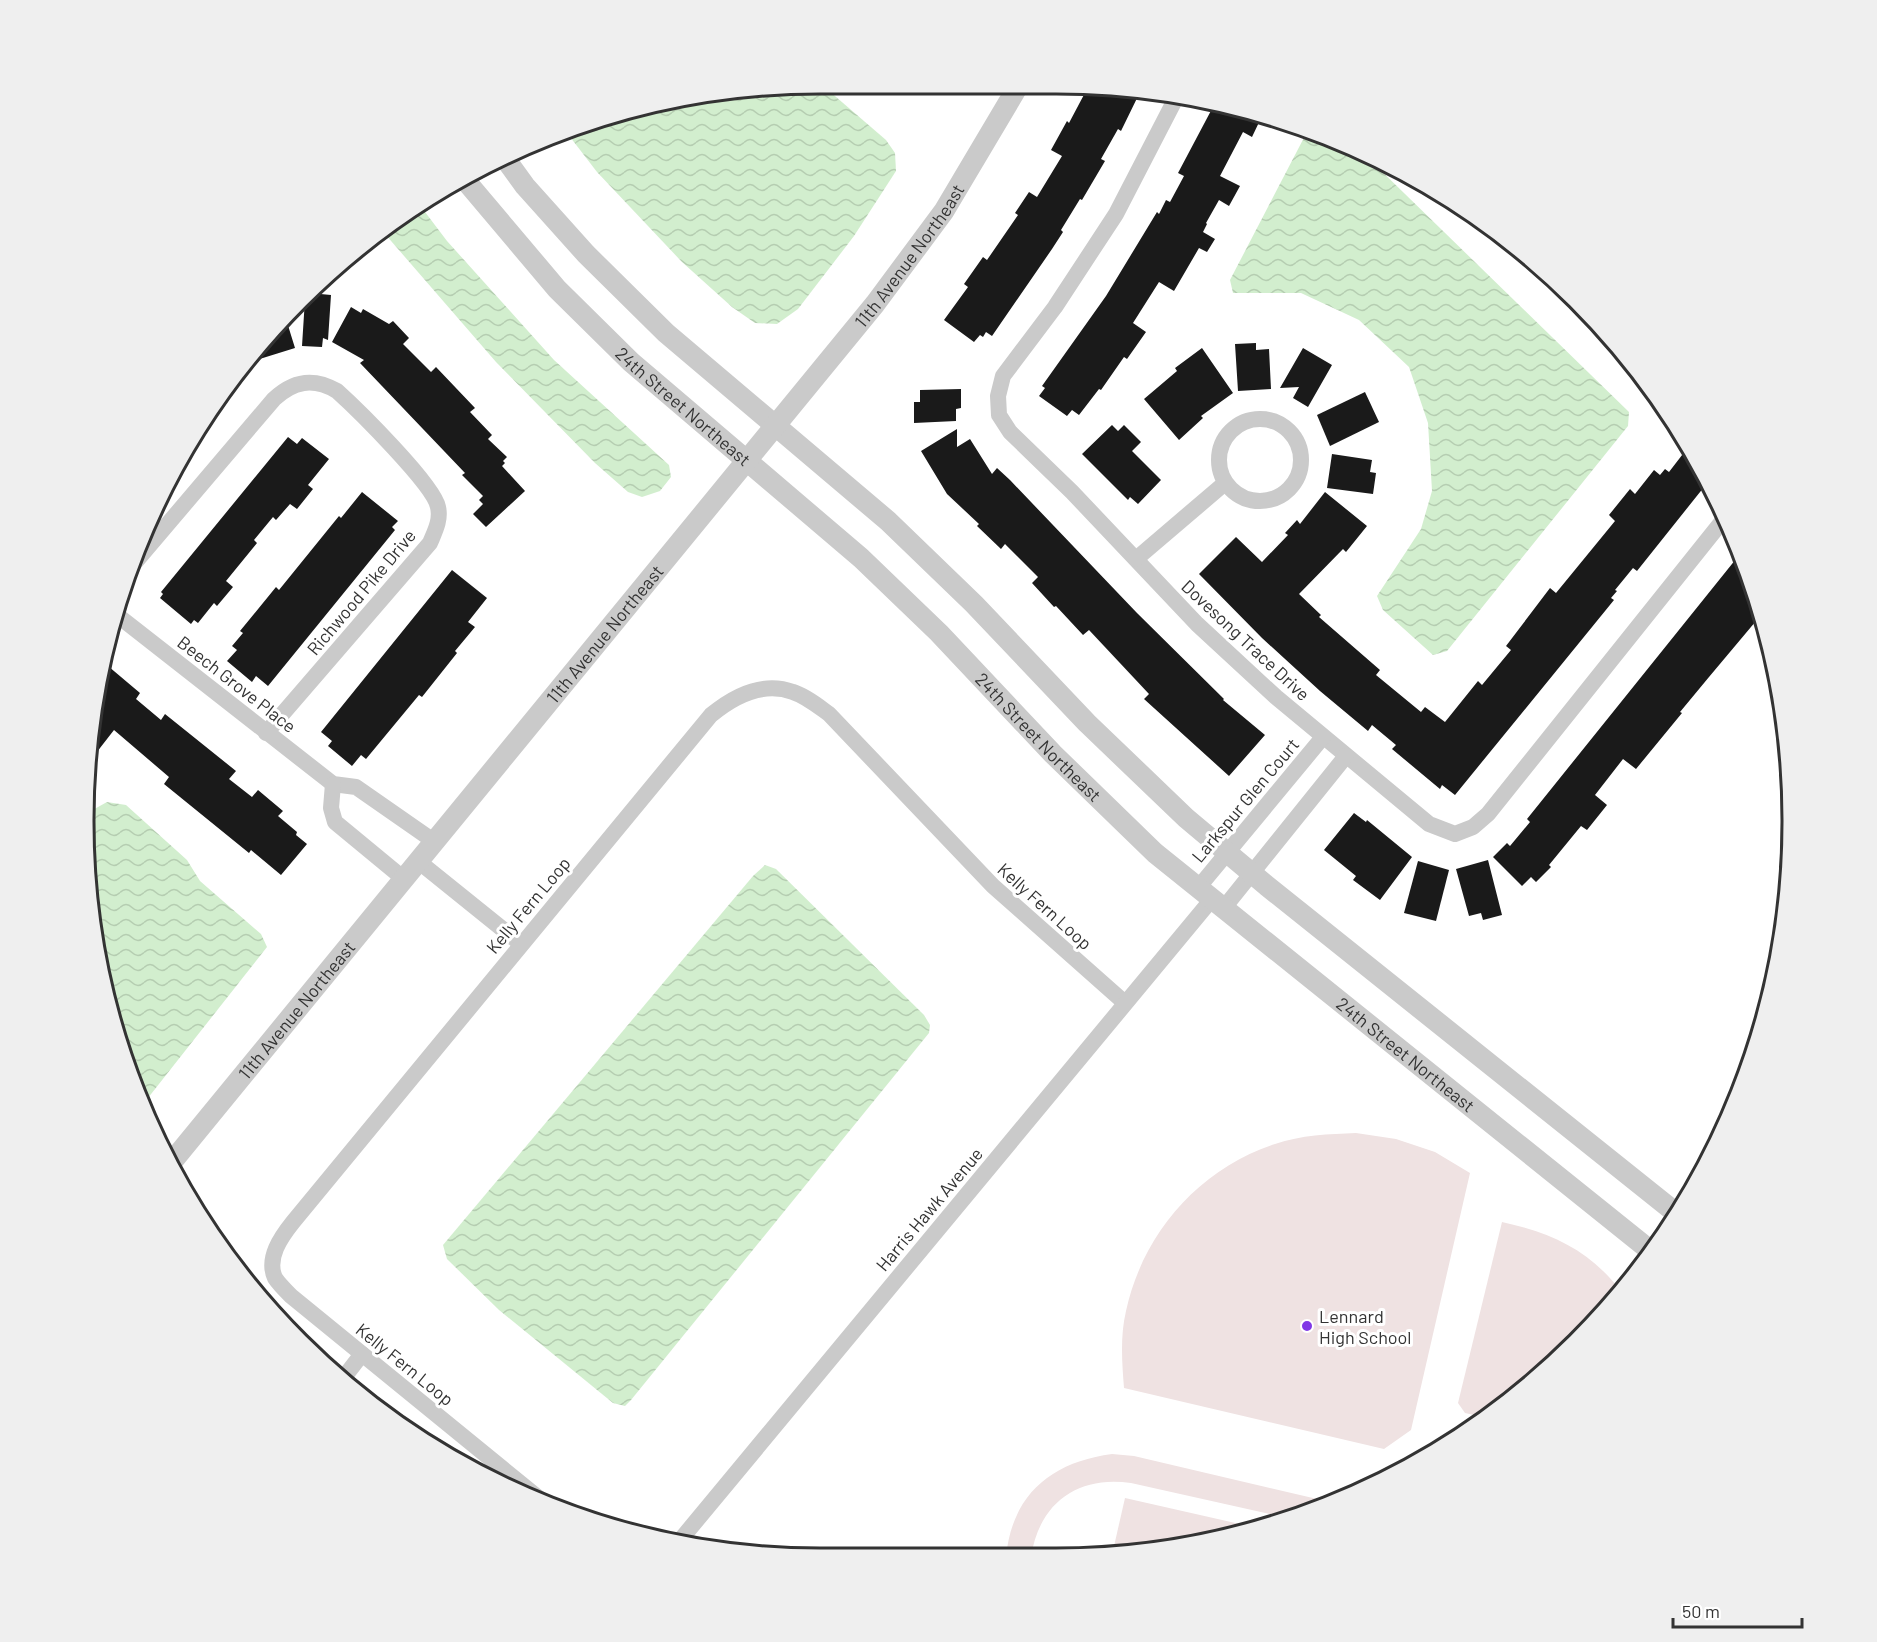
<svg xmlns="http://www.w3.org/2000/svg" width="1877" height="1642" viewBox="0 0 1877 1642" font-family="Barlow,sans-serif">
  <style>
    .park { fill: #efe2e2 }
    .water { fill: url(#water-waves) }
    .building { fill: #1a1a1a }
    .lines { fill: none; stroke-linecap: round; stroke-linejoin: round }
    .minor { stroke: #cacaca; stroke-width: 16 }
    .tertiary { stroke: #cacaca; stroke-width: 21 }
    .poi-dot { fill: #8138e6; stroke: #fff; stroke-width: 2 }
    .labels { text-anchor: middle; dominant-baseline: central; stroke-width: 6; stroke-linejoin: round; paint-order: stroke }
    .street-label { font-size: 18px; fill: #333; stroke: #fff }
    .poi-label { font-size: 18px; fill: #333; stroke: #fff; text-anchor: start }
    .rim { fill: none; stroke: #333; stroke-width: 3 }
  </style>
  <defs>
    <pattern id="water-waves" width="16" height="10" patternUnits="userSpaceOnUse" patternTransform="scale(1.5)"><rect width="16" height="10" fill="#d2eece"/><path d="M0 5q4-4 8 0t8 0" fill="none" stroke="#b5cdb1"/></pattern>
  </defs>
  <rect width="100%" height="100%" fill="#fff"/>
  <!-- park -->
  <g class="park">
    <path d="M 1356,1133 L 1396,1139 L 1435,1152 L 1470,1173 L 1411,1430 L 1384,1449 L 1124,1388 C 1122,1363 1120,1336 1126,1311 C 1143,1233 1199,1169 1275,1144 C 1301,1135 1329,1134 1356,1133 Z"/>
    <path d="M 1502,1222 C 1552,1233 1589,1250 1621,1291 L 1542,1375 L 1483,1417 L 1465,1413 L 1458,1403 Z"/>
    <path d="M 1112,1454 L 1134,1456 L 1330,1502 L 1292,1519 L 1131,1483 C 1078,1475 1039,1503 1031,1557 L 1006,1557 C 1012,1494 1052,1462 1112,1454 Z"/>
    <polygon points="1125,1498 1253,1527 1112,1555"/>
  </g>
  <!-- water -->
  <g class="water">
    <polygon points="821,84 886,140 895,153 896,171 854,236 798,309 777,324 755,323 732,307 682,262 597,172 567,133 631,109"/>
    <polygon points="1308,130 1367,157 1629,412 1628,426 1447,651 1433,655 1383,610 1377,596 1421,529 1432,491 1428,423 1409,367 1359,320 1301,293 1233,293 1230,280"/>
    <polygon points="422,208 447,241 554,360 669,465 671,477 660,491 642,497 628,492 595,463 496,362 385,234"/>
    <polygon points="107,802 126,805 187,860 200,881 261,934 267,947 144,1103 123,1058 86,869 89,812"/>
    <polygon points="765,865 776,869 924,1015 930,1025 929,1033 631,1400 625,1406 613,1403 499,1310 447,1259 443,1245 753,876"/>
  </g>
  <!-- building -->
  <g class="building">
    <polygon points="1087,89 1141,90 1121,131 1118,129 1101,159 1105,161 1082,200 1080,199 1061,230 1063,232 1052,249 992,336 986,332 983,337 980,335 974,342 944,320 968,287 964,284 983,257 987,260 1018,215 1015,213 1029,192 1037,197 1062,156 1051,150 1067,121 1069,123"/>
    <polygon points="1214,105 1262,116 1252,137 1243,132 1220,176 1240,186 1229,206 1219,200 1206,223 1207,224 1203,232 1215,239 1207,252 1199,248 1174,291 1159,282 1133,323 1146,332 1127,359 1124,357 1101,390 1099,389 1079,415 1072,410 1067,416 1039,396 1045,388 1042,386 1106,296 1157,212 1159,214 1166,200 1170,202 1184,176 1178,173"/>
    <polygon points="310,293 331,295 328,340 323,338 322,347 302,346 305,299"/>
    <polygon points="351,307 361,313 363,309 389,324 393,321 409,338 403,344 431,372 436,367 475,408 470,412 492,435 488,439 507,457 503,461 505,463 502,466 525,491 486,527 473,514 483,504 479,500 483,496 462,475 465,473 360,363 364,360 332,342"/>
    <polygon points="286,319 295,348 244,364 266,341"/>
    <polygon points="1256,343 1256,350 1269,349 1271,389 1238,391 1235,344"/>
    <polygon points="1202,348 1233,393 1201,416 1203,418 1179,440 1144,399 1177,371 1175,368"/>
    <polygon points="1303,348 1332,365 1308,407 1293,398 1299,387 1280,388"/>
    <polygon points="961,389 961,408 956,409 956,421 914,423 914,402 920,402 920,390"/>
    <polygon points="1365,392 1379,422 1330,446 1317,415"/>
    <polygon points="1112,425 1118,431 1124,425 1141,442 1132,451 1161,480 1138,504 1130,497 1128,500 1082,454"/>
    <polygon points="957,429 957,447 970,439 992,474 997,468 1010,480 1137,613 1224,699 1223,700 1265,735 1229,776 1144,699 1149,694 1089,630 1083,635 1056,606 1054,607 1032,583 1038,577 1005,544 1001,549 977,526 979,524 947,494 921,451"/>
    <polygon points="288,437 297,444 302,438 329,459 308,485 313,489 297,509 290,504 276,520 273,517 254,540 257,543 226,581 233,587 217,606 214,603 198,623 194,620 191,624 160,598 163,594 161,592"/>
    <polygon points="1689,446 1708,482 1637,571 1633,568 1615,590 1617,591 1611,598 1614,600 1455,795 1442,785 1440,789 1392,749 1396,745 1372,725 1368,731 1320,691 1262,638 1199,574 1236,537 1262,562 1288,535 1285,533 1297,520 1300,524 1325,492 1367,526 1346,552 1343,549 1299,594 1321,615 1319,617 1380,670 1376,675 1421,712 1425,707 1445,722 1478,681 1482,685 1511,650 1506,646 1550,588 1556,593 1615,521 1609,515 1630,489 1635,494 1654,470 1660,475 1665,469 1669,472"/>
    <polygon points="1332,454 1372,460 1370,472 1376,473 1373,494 1327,488"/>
    <polygon points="362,492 398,521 392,527 395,530 268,686 256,676 252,682 227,661 237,650 232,646 243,633 240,631 276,587 279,590 339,516 341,518"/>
    <polygon points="1740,554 1754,584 1760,608 1752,618 1756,621 1709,677 1680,712 1682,713 1636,769 1623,759 1595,795 1607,805 1587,830 1581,826 1549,865 1551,867 1536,882 1531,877 1522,886 1493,857 1507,843 1510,846 1530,822 1527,819"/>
    <polygon points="452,570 487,598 468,622 475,627 455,651 457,653 422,697 419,695 366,759 361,755 352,766 328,746 332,741 321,732"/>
    <polygon points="108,666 140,693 136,699 161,720 165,714 236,771 229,779 252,797 258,790 283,811 278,816 297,832 296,835 307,844 281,875 251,850 249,853 164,784 169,777 114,730 93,757 98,678"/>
    <polygon points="1354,813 1366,822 1367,820 1412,857 1380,900 1353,880 1356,876 1324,850"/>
    <polygon points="1488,860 1502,915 1483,920 1481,913 1469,916 1456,869"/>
    <polygon points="1418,861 1449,870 1436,921 1404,913"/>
  </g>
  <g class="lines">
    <!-- minor -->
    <g class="minor">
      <polyline points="1177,96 1116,214 1055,307 1003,376 998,396 999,415 1010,432 1072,492 1197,624 1276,697 1429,824 1455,834 1473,827 1488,814 1724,519"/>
      <circle cx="1260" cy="460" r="41"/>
      <polyline points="1136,559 1225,483"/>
      <path d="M 132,566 L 274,399 C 293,381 313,377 337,391 C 357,409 434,485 438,507 C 441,520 435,531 430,543 L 266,733"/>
      <polyline points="117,615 333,784 356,787 435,842"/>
      <polyline points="333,784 331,808 335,822 404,879"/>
      <polyline points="418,861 521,944"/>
      <polyline points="1198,888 1323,737"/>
      <polyline points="1223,909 1346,756"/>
      <polyline points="345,1376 362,1354"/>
      <path d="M 546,1504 L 291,1296 C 286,1291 279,1284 275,1278 C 266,1258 281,1237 293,1222 L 711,715 C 734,696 763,681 793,692 C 806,696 818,706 829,714 L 993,886 L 1125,1003"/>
      <polyline points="677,1544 1212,899"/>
    </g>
    <!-- tertiary -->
    <g class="tertiary">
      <polyline points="504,157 525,186 586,254 666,333 888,521 974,604 1087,723 1186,818 1267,886 1676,1213"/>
      <path id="s1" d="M 465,180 L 557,289 L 631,362 L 861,558 L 939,633 L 1053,754 L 1155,853 L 1652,1252"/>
      <path id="s2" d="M 171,1163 L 875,304 L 944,211 L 1017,88"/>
    </g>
  </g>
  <!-- markers -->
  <circle class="poi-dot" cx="1307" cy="1326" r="6"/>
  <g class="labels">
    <!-- street labels -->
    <g class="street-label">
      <text stroke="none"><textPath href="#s2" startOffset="1170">11th Avenue Northeast</textPath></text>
      <text stroke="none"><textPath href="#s1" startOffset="315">24th Street Northeast</textPath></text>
      <text transform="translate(361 592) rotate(-50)">Richwood Pike Drive</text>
      <text stroke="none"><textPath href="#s2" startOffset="684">11th Avenue Northeast</textPath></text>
      <text transform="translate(1246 640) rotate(43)">Dovesong Trace Drive</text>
      <text transform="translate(237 684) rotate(38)">Beech Grove Place</text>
      <text stroke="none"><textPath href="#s1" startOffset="801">24th Street Northeast</textPath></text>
      <text transform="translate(1245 800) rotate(-50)">Larkspur Glen Court</text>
      <text transform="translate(528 905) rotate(-50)">Kelly Fern Loop</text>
      <text transform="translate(1045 906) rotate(42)">Kelly Fern Loop</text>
      <text stroke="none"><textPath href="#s2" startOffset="198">11th Avenue Northeast</textPath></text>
      <text stroke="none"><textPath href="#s1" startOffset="1287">24th Street Northeast</textPath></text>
      <text transform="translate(929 1209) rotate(-50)">Harris Hawk Avenue</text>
      <text transform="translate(405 1364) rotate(39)">Kelly Fern Loop</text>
    </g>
    <!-- poi labels -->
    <g class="poi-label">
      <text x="1319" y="1316">Lennard<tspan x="1319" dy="21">High School</tspan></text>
    </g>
  </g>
  <!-- crop -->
  <path d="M0 0H1877V1642H0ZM820 94H1056A726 726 0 0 1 1782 820V822A726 726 0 0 1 1056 1548H820A726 726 0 0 1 94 822V820A726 726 0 0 1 820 94Z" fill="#efefef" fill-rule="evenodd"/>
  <path class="rim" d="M820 94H1056A726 726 0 0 1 1782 820V822A726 726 0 0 1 1056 1548H820A726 726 0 0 1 94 822V820A726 726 0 0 1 820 94Z"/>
  <!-- scale -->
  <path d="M1673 1618v9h129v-9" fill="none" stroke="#333333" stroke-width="3"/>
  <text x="1682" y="1618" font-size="18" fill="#333333" stroke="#ffffff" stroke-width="4.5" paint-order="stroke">50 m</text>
</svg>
